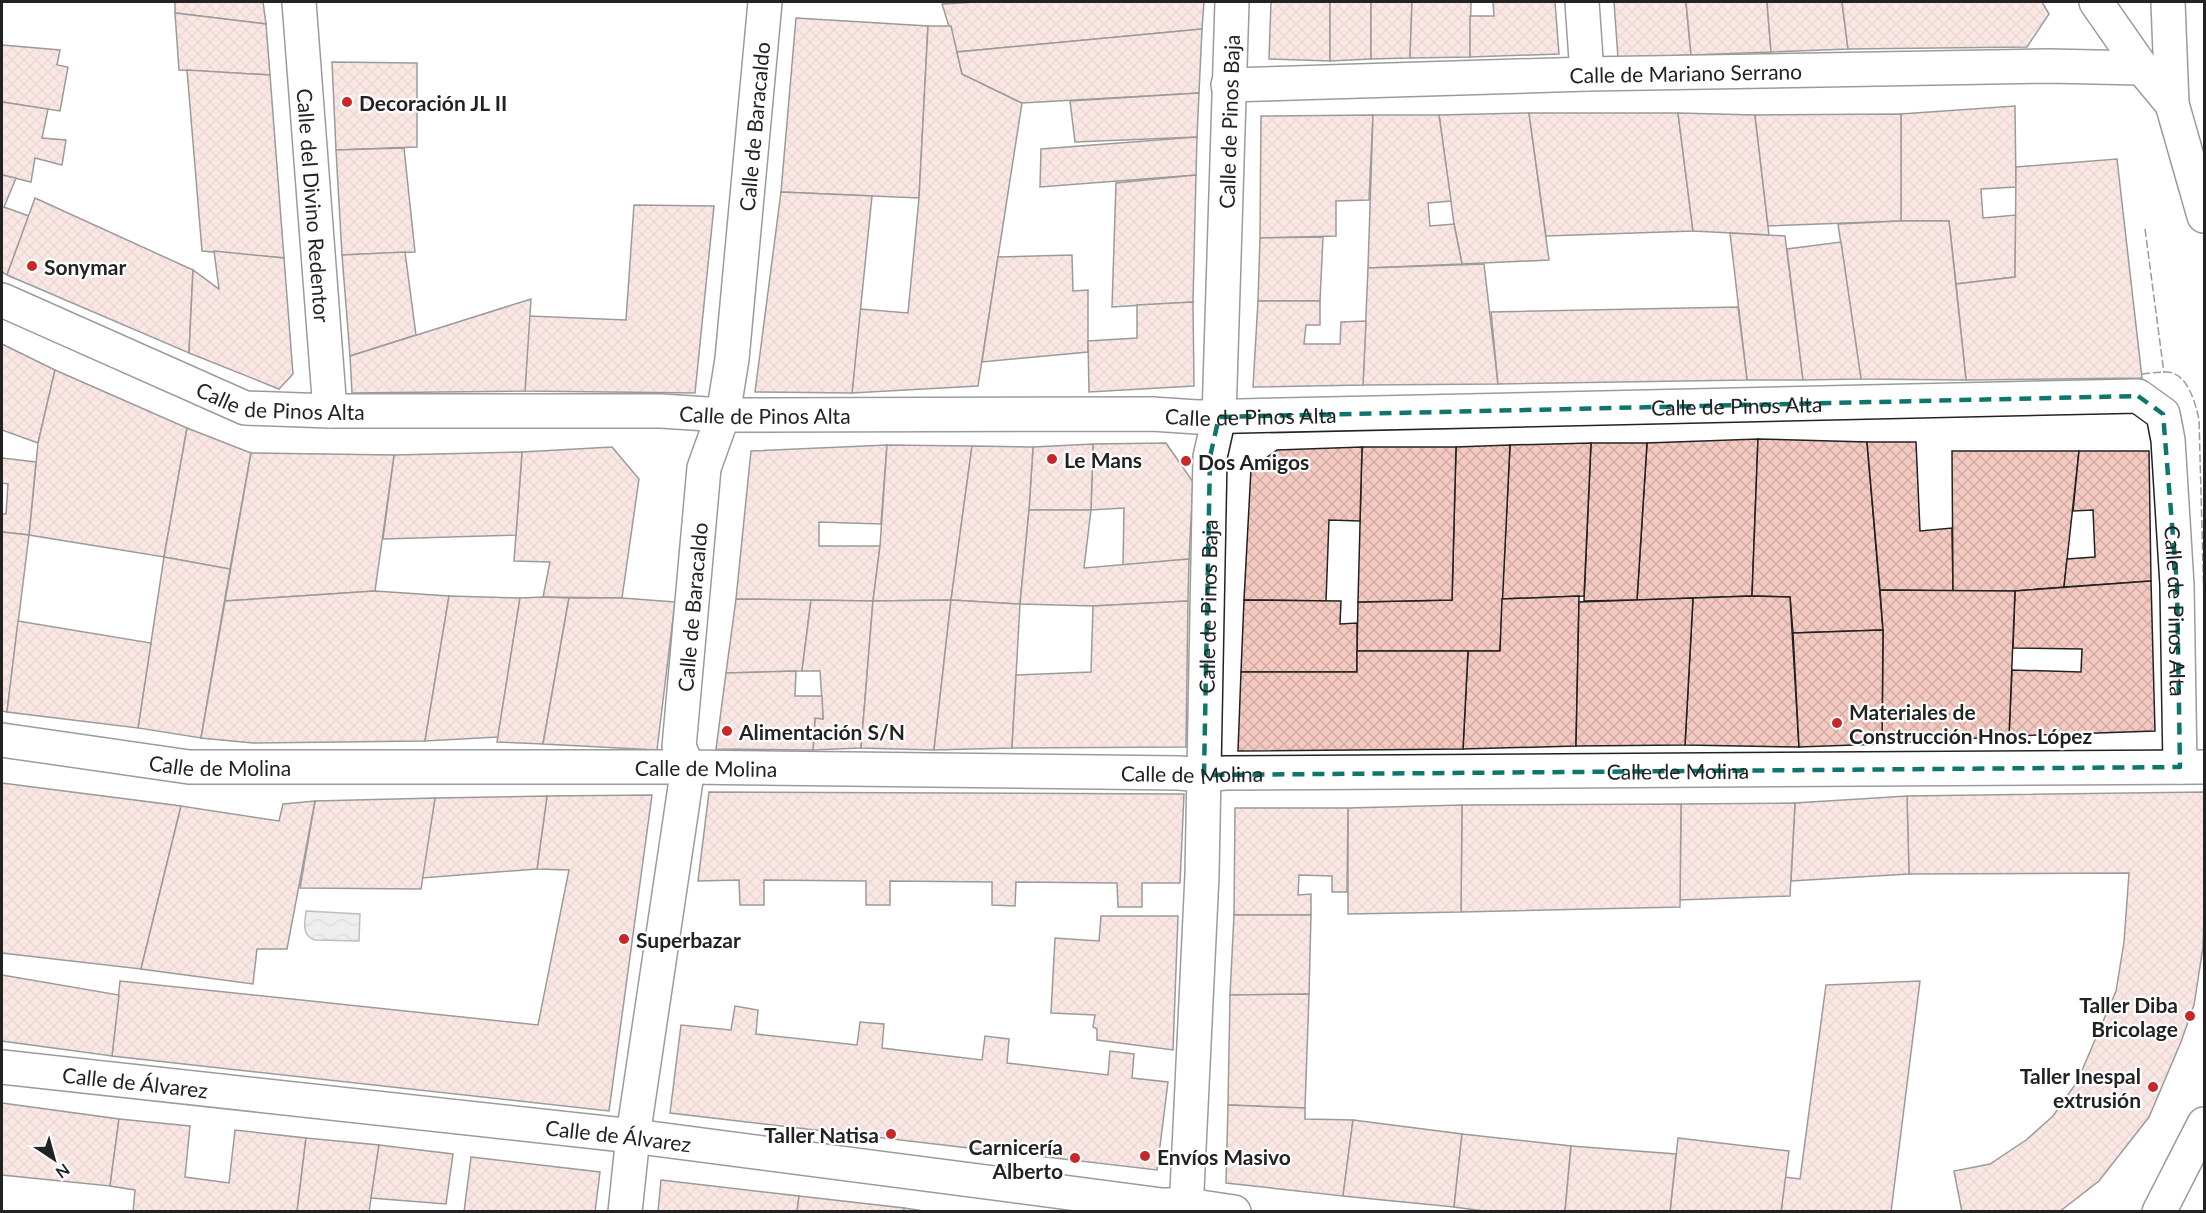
<svg xmlns="http://www.w3.org/2000/svg" width="2206" height="1213" viewBox="0 0 2206 1213" font-family="Lato,sans-serif">
  <style>
    .water { fill: url(#water-waves); stroke: #6f6f6f; stroke-width: 1.5 }
    .building { fill: url(#building-cross-hatch); stroke: #222; stroke-width: 1.5 }
    .lines { fill: none; stroke-linecap: round; stroke-linejoin: round }
    .minor-casing { stroke: #222; stroke-width: 36 }
    .tertiary-casing { stroke: #222; stroke-width: 36 }
    .minor { stroke: #fff; stroke-width: 33 }
    .tertiary { stroke: #fff; stroke-width: 33 }
    .fence { stroke: #222; stroke-width: 1.5; stroke-dasharray: 8 3; stroke-linecap: butt }
    .marked { fill: none; stroke: #0f766e; stroke-width: 4.5; stroke-dasharray: 12 8; stroke-linejoin: round }
    .poi-dot { fill: #c62828; stroke: #fff; stroke-width: 2 }
    .labels { text-anchor: middle; dominant-baseline: central; stroke-width: 4.5; stroke-linejoin: round; paint-order: stroke }
    .street-label { font-size: 21px; fill: #222; stroke: #fff }
    .poi-label { font-size: 21px; font-weight: bold; fill: #222; stroke: #fff; text-anchor: start }
  </style>
  <defs>
    <pattern id="water-waves" width="16" height="10" patternUnits="userSpaceOnUse" patternTransform="scale(1.5)"><rect width="16" height="10" fill="#d9d9d9"/><path d="M0 5q4-4 8 0t8 0" fill="none" stroke="#bababa"/></pattern>
    <pattern id="building-cross-hatch" width="8" height="8" patternUnits="userSpaceOnUse" patternTransform="scale(1.5)"><rect width="8" height="8" fill="#f3c9c0"/><path d="M0 0l8 8M0 8l8-8" fill="none" stroke="#d0aca5"/></pattern>
  </defs>
  <rect width="100%" height="100%" fill="#fff"/>
  <!-- water -->
  <path class="water" d="M 306,911 L 360,914 L 359,941 L 315,940 C 301,935 305,923 306,911 Z"/>
  <!-- building -->
  <g class="building">
    <polygon points="175,2 263,2 266,24 175,13"/>
    <polygon points="976,2 1204,2 1202,29 957,52 942,4"/>
    <polygon points="1271,2 1330,2 1330,61 1269,59"/>
    <polygon points="1330,2 1371,2 1371,59 1330,61"/>
    <polygon points="1371,2 1412,2 1410,58 1371,59"/>
    <polygon points="1412,2 1471,2 1470,57 1410,58"/>
    <polygon points="1493,2 1555,2 1559,54 1470,57 1470,16 1494,16"/>
    <polygon points="1614,2 1686,2 1691,55 1618,58"/>
    <polygon points="1686,2 1767,2 1771,52 1691,55"/>
    <polygon points="1767,2 1842,2 1848,49 1771,52"/>
    <polygon points="1842,2 2042,2 2049,14 2027,47 1848,49"/>
    <polygon points="175,13 266,24 270,75 179,70"/>
    <polygon points="796,18 928,26 919,198 781,192"/>
    <polygon points="928,26 951,26 962,74 1022,103 978,386 852,393 860,309 908,313 919,198"/>
    <polygon points="1202,29 1199,93 1022,103 962,74 957,52"/>
    <polygon points="2,45 60,50 57,65 68,67 60,111 2,102"/>
    <polygon points="332,62 417,63 417,147 336,150"/>
    <polygon points="187,70 270,75 284,258 202,251"/>
    <polygon points="1199,93 1197,137 1075,142 1070,101"/>
    <polygon points="2,102 48,109 42,138 66,140 62,165 35,158 31,182 2,175"/>
    <polygon points="2015,106 2016,187 1981,189 1983,218 2016,215 2015,277 1956,284 1949,221 1901,221 1901,114"/>
    <polygon points="1529,113 1549,260 1462,264 1454,224 1439,115"/>
    <polygon points="1529,113 1678,113 1693,231 1546,236"/>
    <polygon points="1678,113 1755,115 1769,235 1693,231"/>
    <polygon points="1901,114 1901,221 1768,226 1755,115"/>
    <polygon points="1373,115 1369,200 1336,201 1336,236 1260,238 1261,116"/>
    <polygon points="1373,115 1439,115 1451,201 1428,203 1430,226 1454,224 1462,264 1368,268"/>
    <polygon points="1197,137 1196,175 1040,187 1041,149"/>
    <polygon points="404,148 415,252 342,255 336,150"/>
    <polygon points="2117,159 2142,378 1966,380 1956,284 2015,277 2016,167"/>
    <polygon points="2,175 16,178 4,207 29,216 7,275 2,272"/>
    <polygon points="1196,175 1193,302 1112,307 1116,183"/>
    <polygon points="781,192 872,196 852,393 755,392"/>
    <polygon points="35,198 193,270 189,353 7,275"/>
    <polygon points="634,205 714,206 695,393 525,391 529,316 626,320"/>
    <polygon points="1901,221 1949,221 1966,380 1861,379 1838,224"/>
    <polygon points="1730,233 1785,236 1803,380 1747,380"/>
    <polygon points="1323,237 1320,301 1258,301 1260,238"/>
    <polygon points="1841,242 1861,379 1803,380 1787,249"/>
    <polygon points="214,251 284,258 293,374 279,389 189,353 193,270 219,289"/>
    <polygon points="405,252 416,335 350,356 342,255"/>
    <polygon points="1072,255 1073,291 1088,290 1088,352 982,362 998,257"/>
    <polygon points="1484,264 1498,384 1363,385 1368,268"/>
    <polygon points="531,299 525,391 352,393 350,356"/>
    <polygon points="1258,301 1320,301 1320,325 1306,325 1304,344 1340,344 1341,322 1366,321 1363,385 1253,387"/>
    <polygon points="1193,302 1194,386 1089,392 1088,341 1137,338 1137,305"/>
    <polygon points="1738,307 1747,380 1498,384 1491,312"/>
    <polygon points="2,344 55,370 38,443 2,430"/>
    <polygon points="55,370 187,428 164,557 29,535 38,443"/>
    <polygon points="187,428 251,453 230,569 164,557"/>
    <polygon points="1758,439 1752,596 1637,600 1647,443"/>
    <polygon points="1758,439 1867,442 1883,630 1793,633 1790,597 1752,596"/>
    <polygon points="1867,442 1916,442 1920,531 1952,528 1953,591 1880,590"/>
    <polygon points="1166,443 1193,482 1189,559 1123,565 1124,508 1091,510 1093,444"/>
    <polygon points="1591,443 1647,443 1637,600 1584,601"/>
    <polygon points="1591,443 1584,596 1502,599 1510,445"/>
    <polygon points="1093,444 1091,510 1029,510 1033,447"/>
    <polygon points="887,445 881,524 819,522 819,546 880,546 873,601 736,599 751,451"/>
    <polygon points="887,445 972,446 951,600 873,601 880,546"/>
    <polygon points="1510,445 1500,651 1357,651 1358,602 1452,600 1456,447"/>
    <polygon points="972,446 1033,447 1029,510 1020,604 951,600"/>
    <polygon points="612,447 639,479 622,598 543,597 550,562 514,561 522,452"/>
    <polygon points="1362,447 1456,447 1452,600 1358,602"/>
    <polygon points="1362,447 1360,521 1329,520 1326,601 1244,600 1251,469 1277,450"/>
    <polygon points="1952,451 2079,451 2064,587 2015,591 1953,591"/>
    <polygon points="2079,451 2149,451 2151,581 2064,587 2067,559 2095,557 2093,510 2073,511"/>
    <polygon points="522,452 516,535 383,539 394,455"/>
    <polygon points="251,453 394,455 375,591 225,601"/>
    <polygon points="2,458 36,462 29,535 2,532 2,514 6,514 8,484 2,483"/>
    <polygon points="1029,510 1091,510 1084,568 1189,559 1188,601 1093,606 1020,604"/>
    <polygon points="2,532 29,535 7,712 2,711"/>
    <polygon points="164,557 230,569 201,738 138,728"/>
    <polygon points="2151,581 2155,731 2009,736 2012,670 2081,672 2082,649 2013,648 2015,591"/>
    <polygon points="1880,590 2015,591 2009,736 1882,744 1883,630"/>
    <polygon points="375,591 449,596 425,741 253,743 201,738 225,601"/>
    <polygon points="449,596 520,598 498,737 425,741"/>
    <polygon points="1579,596 1576,746 1463,749 1468,651 1500,651 1502,599"/>
    <polygon points="1752,596 1790,597 1799,747 1685,745 1693,598"/>
    <polygon points="543,597 569,598 543,744 497,742 520,598"/>
    <polygon points="569,598 622,598 675,602 657,750 543,744"/>
    <polygon points="1693,598 1685,745 1576,746 1579,602"/>
    <polygon points="736,599 811,600 802,671 726,673"/>
    <polygon points="811,600 873,601 861,748 813,750 815,718 823,719 820,671 802,671"/>
    <polygon points="951,600 934,750 861,748 873,601"/>
    <polygon points="951,600 1020,604 1012,748 934,750"/>
    <polygon points="1244,600 1341,601 1340,624 1357,623 1357,672 1241,672"/>
    <polygon points="1188,601 1186,747 1012,748 1016,675 1091,672 1093,606"/>
    <polygon points="18,621 151,643 138,728 7,712"/>
    <polygon points="1883,630 1882,744 1799,747 1793,633"/>
    <polygon points="1357,651 1468,651 1463,749 1238,751 1241,672 1357,672"/>
    <polygon points="796,671 795,696 822,696 823,719 815,718 813,750 716,749 726,673"/>
    <polygon points="2,783 181,806 141,969 2,953"/>
    <polygon points="709,792 1184,794 1180,883 1142,883 1142,907 1118,907 1117,883 1016,882 1015,906 992,905 992,882 890,881 890,905 866,905 866,881 764,880 764,905 740,905 739,880 698,881"/>
    <polygon points="2204,792 2204,917 2203,947 2194,1005 2181,1042 2149,1117 2099,1181 2059,1212 1962,1212 1954,1171 1990,1164 2026,1140 2053,1116 2077,1082 2116,991 2124,942 2129,873 1909,874 1907,796"/>
    <polygon points="652,795 609,1111 112,1056 120,981 538,1025 569,870 537,869 547,796"/>
    <polygon points="547,796 537,869 422,878 435,798"/>
    <polygon points="1907,796 1909,874 1791,881 1795,803"/>
    <polygon points="435,798 421,889 300,888 315,801"/>
    <polygon points="315,801 287,949 257,949 253,984 141,969 181,806 279,821 283,804"/>
    <polygon points="1795,803 1790,896 1680,900 1681,804"/>
    <polygon points="1681,804 1680,907 1461,912 1462,805"/>
    <polygon points="1462,805 1461,912 1348,914 1348,808"/>
    <polygon points="1235,808 1348,808 1347,892 1332,892 1332,876 1299,875 1298,895 1311,894 1311,915 1234,915"/>
    <polygon points="1234,915 1311,915 1309,994 1230,995"/>
    <polygon points="1101,916 1178,916 1173,1050 1097,1040 1097,1029 1093,1027 1095,1015 1051,1013 1055,938 1099,941"/>
    <polygon points="2,975 119,995 112,1056 2,1041"/>
    <polygon points="1920,981 1891,1212 1781,1212 1785,1177 1800,1179 1826,985"/>
    <polygon points="1309,994 1305,1108 1228,1105 1230,995"/>
    <polygon points="735,1006 758,1010 756,1034 857,1045 860,1022 884,1024 882,1048 982,1060 985,1036 1009,1039 1007,1063 1108,1075 1110,1051 1134,1054 1132,1078 1168,1082 1157,1170 670,1113 681,1025 731,1030"/>
    <polygon points="2,1103 119,1119 110,1186 2,1175"/>
    <polygon points="1228,1105 1305,1108 1305,1119 1353,1120 1343,1196 1226,1183"/>
    <polygon points="119,1119 190,1126 185,1177 229,1183 235,1130 306,1138 297,1212 133,1212 135,1190 110,1186"/>
    <polygon points="1353,1120 1462,1134 1454,1207 1343,1196"/>
    <polygon points="1462,1134 1571,1146 1565,1212 1491,1212 1454,1207"/>
    <polygon points="306,1138 379,1145 369,1212 297,1212"/>
    <polygon points="1678,1138 1789,1151 1781,1212 1670,1212"/>
    <polygon points="379,1145 453,1154 446,1204 371,1198"/>
    <polygon points="1571,1146 1676,1154 1670,1212 1565,1212"/>
    <polygon points="471,1157 600,1172 595,1212 464,1212"/>
    <polygon points="661,1180 799,1196 797,1212 658,1212"/>
    <polygon points="799,1196 904,1208 904,1212 797,1212"/>
    <polygon points="904,1208 931,1212 904,1212"/>
  </g>
  <g class="lines">
    <defs>
      <g id="minor">
        <path id="s1" d="M 299,2 L 330,411"/>
        <polyline points="1582,2 1587,74"/>
        <path id="s2" d="M 1228,85 L 1587,74 L 2048,66 L 2142,68"/>
        <path id="s3" d="M 2,300 L 245,408 L 330,411 L 661,411 L 723,415 L 1152,414 L 1197,417 L 2138,396 L 2163,414 L 2168,440 L 2177,585 L 2180,767"/>
        <path id="s4" d="M 2,740 L 189,767 L 688,767 L 1179,773 L 1204,775 L 1225,773 L 2204,767"/>
        <path id="s5" d="M 2,1067 L 633,1136 L 1162,1205 L 1187,1205 L 1234,1212"/>
        <path id="s6" d="M 625,1212 L 633,1136 L 688,767 L 679,747 L 704,468 L 723,415 L 732,359 L 765,2"/>
        <path id="s7" d="M 1186,1212 L 1202,875 L 1210,457 L 1219,417 L 1232,2"/>
      </g>
      <g id="tertiary">
        <polyline points="2096,2 2142,68 2172,104"/>
        <polyline points="2168,2 2172,104 2204,216"/>
        <polyline points="2159,1212 2204,1124"/>
      </g>
    </defs>
    <!-- minor casing -->
    <use href="#minor" class="minor-casing"/>
    <!-- tertiary casing -->
    <use href="#tertiary" class="tertiary-casing"/>
    <!-- minor -->
    <use href="#minor" class="minor"/>
    <!-- tertiary -->
    <use href="#tertiary" class="tertiary"/>
    <!-- fence -->
    <g class="fence">
      <polyline points="2145,229 2164,373"/>
      <path d="M 2142,374 C 2150,373 2159,372 2167,372 C 2188,373 2195,403 2199,419 L 2204,603"/>
    </g>
  </g>
  <!-- marked area -->
  <path d="M0 0H2206V1213H0ZM 2138,396 L 2163,414 L 2177,585 L 2180,767 L 1204,775 L 1210,457 L 1219,417 Z" fill="#fff" fill-opacity=".55" fill-rule="evenodd"/>
  <path class="marked" d="M 2138,396 L 2163,414 L 2177,585 L 2180,767 L 1204,775 L 1210,457 L 1219,417 Z"/>
  <!-- markers -->
  <g class="poi-dot">
    <circle cx="347" cy="102" r="6"/>
    <circle cx="32" cy="266" r="6"/>
    <circle cx="1052" cy="459" r="6"/>
    <circle cx="1186" cy="461" r="6"/>
    <circle cx="1837" cy="723" r="6"/>
    <circle cx="727" cy="731" r="6"/>
    <circle cx="624" cy="939" r="6"/>
    <circle cx="2190" cy="1016" r="6"/>
    <circle cx="2153" cy="1087" r="6"/>
    <circle cx="891" cy="1134" r="6"/>
    <circle cx="1145" cy="1156" r="6"/>
    <circle cx="1075" cy="1158" r="6"/>
  </g>
  <g class="labels">
    <!-- street labels -->
    <g class="street-label">
      <text stroke="none"><textPath href="#s2" startOffset="458">Calle de Mariano Serrano</textPath></text>
      <text stroke="none"><textPath href="#s7" startOffset="1092">Calle de Pinos Baja</textPath></text>
      <text stroke="none"><textPath href="#s6" startOffset="1098">Calle de Baracaldo</textPath></text>
      <text stroke="none"><textPath href="#s1" startOffset="204">Calle del Divino Redentor</textPath></text>
      <text stroke="none"><textPath href="#s3" startOffset="300">Calle de Pinos Alta</textPath></text>
      <text stroke="none"><textPath href="#s3" startOffset="1758">Calle de Pinos Alta</textPath></text>
      <text stroke="none"><textPath href="#s3" startOffset="786">Calle de Pinos Alta</textPath></text>
      <text stroke="none"><textPath href="#s3" startOffset="1272">Calle de Pinos Alta</textPath></text>
      <text stroke="none"><textPath href="#s7" startOffset="606">Calle de Pinos Baja</textPath></text>
      <text stroke="none"><textPath href="#s6" startOffset="612">Calle de Baracaldo</textPath></text>
      <text stroke="none"><textPath href="#s3" startOffset="2388">Calle de Pinos Alta</textPath></text>
      <text stroke="none"><textPath href="#s4" startOffset="220">Calle de Molina</textPath></text>
      <text stroke="none"><textPath href="#s4" startOffset="706">Calle de Molina</textPath></text>
      <text stroke="none"><textPath href="#s4" startOffset="1678">Calle de Molina</textPath></text>
      <text stroke="none"><textPath href="#s4" startOffset="1192">Calle de Molina</textPath></text>
      <text stroke="none"><textPath href="#s5" startOffset="134">Calle de Álvarez</textPath></text>
      <text stroke="none"><textPath href="#s5" startOffset="620">Calle de Álvarez</textPath></text>
    </g>
    <!-- poi labels -->
    <g class="poi-label">
      <text x="359" y="102">Decoración JL II</text>
      <text x="44" y="266">Sonymar</text>
      <text x="1064" y="459">Le Mans</text>
      <text x="1198" y="461">Dos Amigos</text>
      <text x="1849" y="711">Materiales de<tspan x="1849" dy="24">Construcción Hnos. López</tspan></text>
      <text x="739" y="731">Alimentación S/N</text>
      <text x="636" y="939">Superbazar</text>
      <text x="2178" y="1004" text-anchor="end">Taller Diba<tspan x="2178" dy="24">Bricolage</tspan></text>
      <text x="2141" y="1075" text-anchor="end">Taller Inespal<tspan x="2141" dy="24">extrusión</tspan></text>
      <text x="879" y="1134" text-anchor="end">Taller Natisa</text>
      <text x="1063" y="1146" text-anchor="end">Carnicería<tspan x="1063" dy="24">Alberto</tspan></text>
      <text x="1157" y="1156">Envíos Masivo</text>
    </g>
  </g>
  <!-- border -->
  <rect width="2206" height="1213" fill="none" stroke="#222222" stroke-width="6"/>
  <!-- north arrow -->
  <g transform="translate(54 1159) rotate(144)" stroke="#ffffff" stroke-width="4.5" paint-order="stroke">
  <path d="M0-4.5L10 22L0 15L-10 22Z" fill="#222222"/>
  <text y="-9" font-size="16" font-weight="bold" text-anchor="middle" fill="#222222">N</text>
  </g>
</svg>
